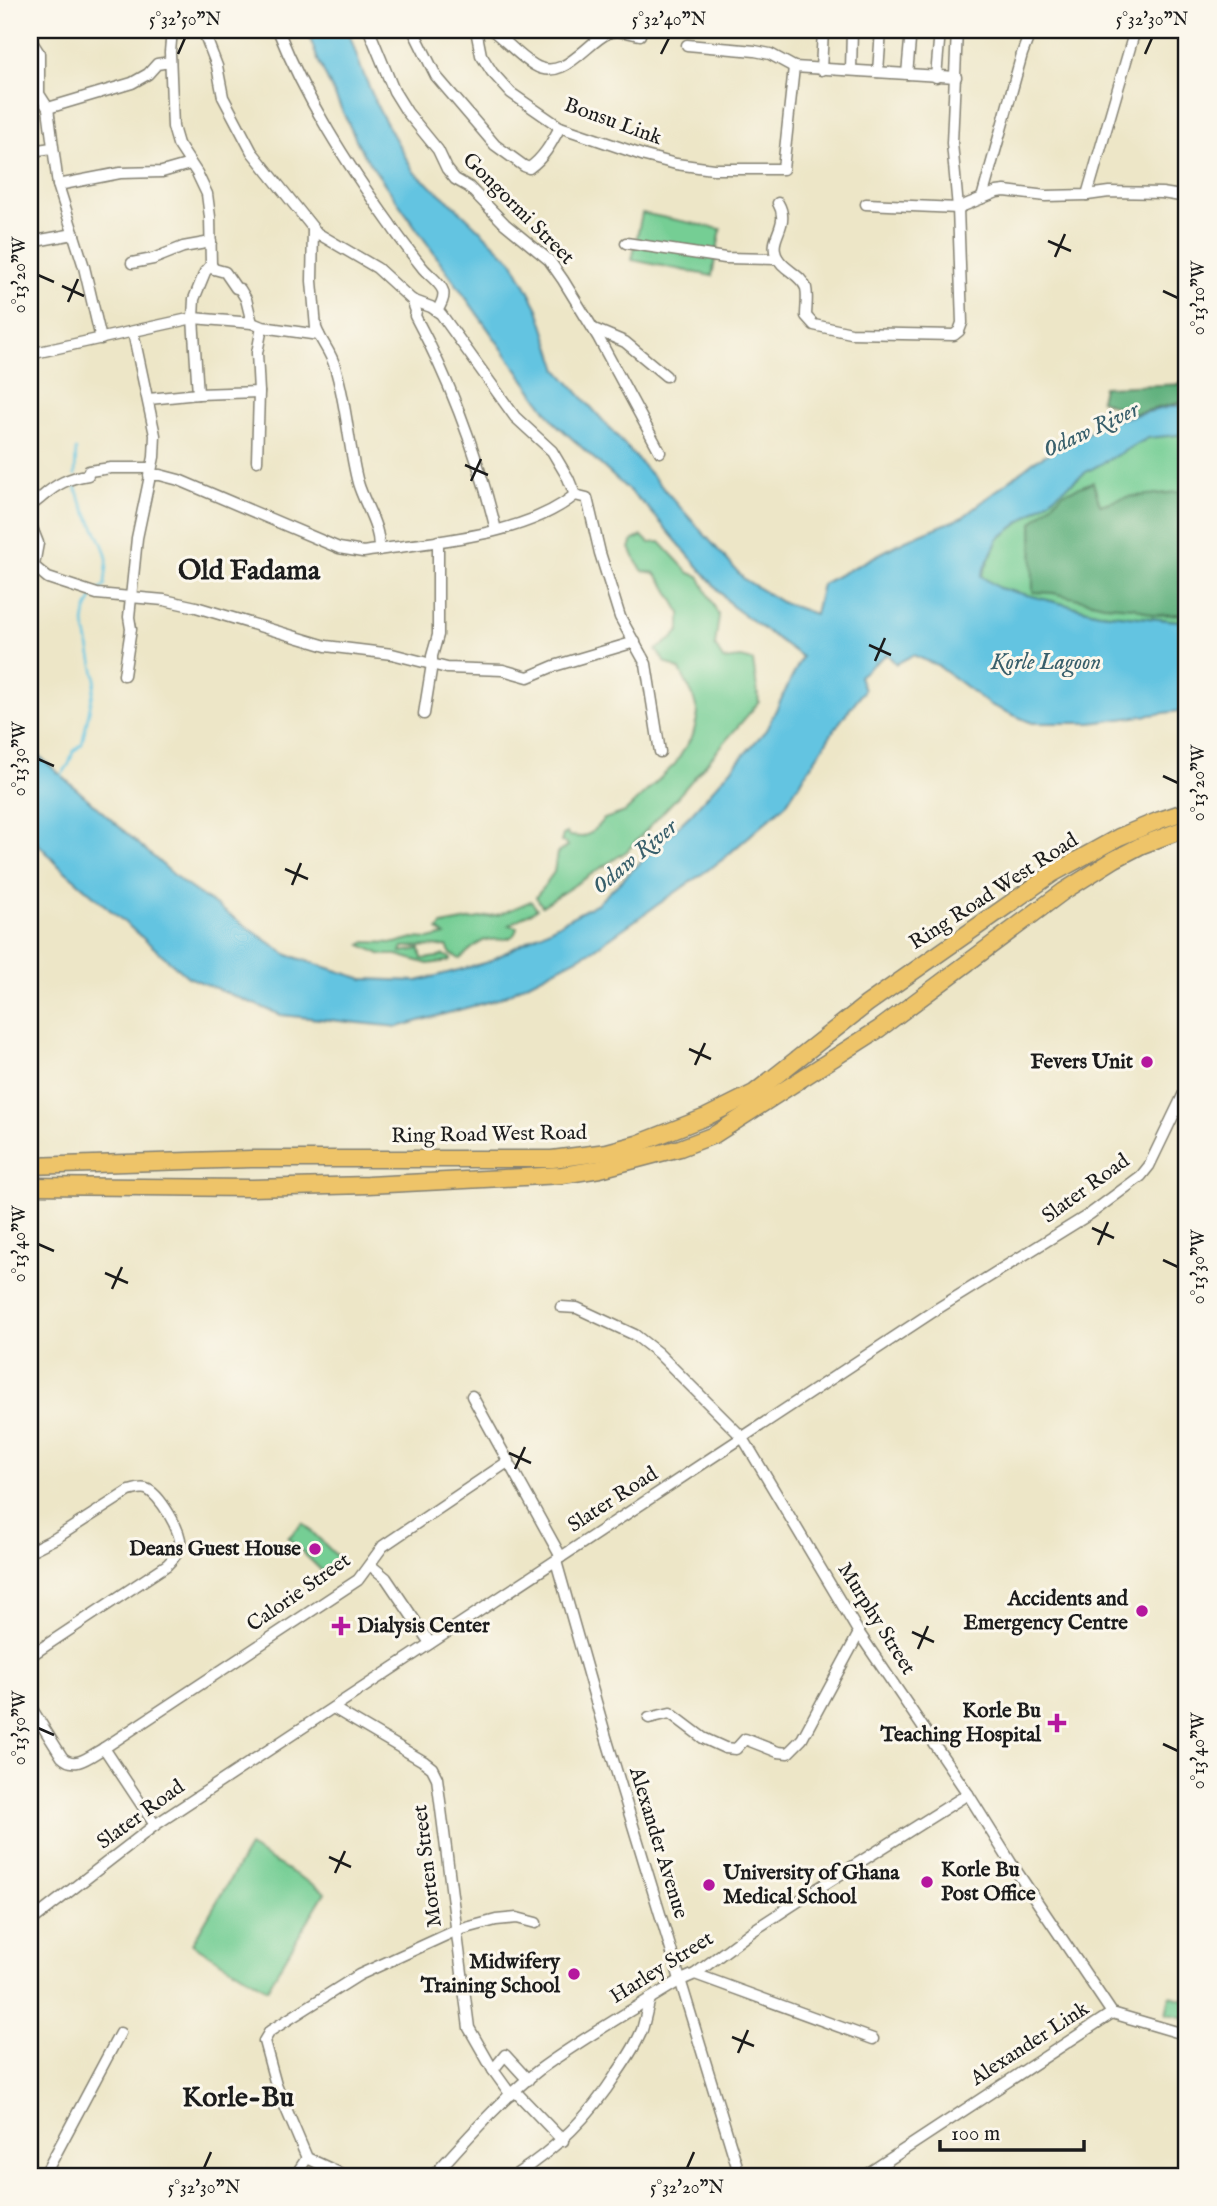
<svg xmlns="http://www.w3.org/2000/svg" width="1217" height="2206" viewBox="0 0 1217 2206" font-family="'IM FELL English',serif">
  <style>
    .green { fill: #75ce94; stroke: #487558; stroke-width: 2 }
    .forest { fill: #60b17e; stroke: #3e664d; stroke-width: 2 }
    .water { fill: #63c4e1; stroke: #40707e; stroke-width: 2 }
    .lines { fill: none; stroke-linecap: round; stroke-linejoin: round }
    .stream { stroke: #63c4e1; stroke-width: 2.5 }
    .street-casing { stroke: #848172; stroke-width: 13 }
    .primary-casing { stroke: #848172; stroke-width: 19 }
    .street { stroke: #fff; stroke-width: 10 }
    .primary { stroke: #eec469; stroke-width: 16 }
    .ticks { fill: none; stroke: #1c1c1c; stroke-width: 2.5 }
    .poi-dot { fill: #b5179e; stroke: #fbf7ec; stroke-width: 2.5 }
    .labels { text-anchor: middle; dominant-baseline: central; stroke-width: 6; stroke-linejoin: round; paint-order: stroke }
    .street-label { font-size: 21px; fill: #1c1c1c; stroke: #fbf7ec }
    .poi-label { font-size: 21px; font-weight: bold; fill: #1c1c1c; stroke: #fbf7ec; text-anchor: end }
    .water-label { font-size: 23px; font-style: italic; fill: #385f6b; stroke: #fbf7ec }
    .district-label { font-size: 28px; font-weight: bold; fill: #1c1c1c; stroke: #fbf7ec }
    .neatline { fill: none; stroke: #1c1c1c; stroke-width: 2.5 }
    .ticks-label { font-size: 18px; text-anchor: middle; fill: #1c1c1c }
  </style>
  <rect width="100%" height="100%" fill="#fbf7ec"/>
  <filter id="ink" filterUnits="userSpaceOnUse"><feTurbulence type="fractalNoise" baseFrequency=".0143" numOctaves="2"/><feDisplacementMap in="SourceGraphic" scale="14" xChannelSelector="R" yChannelSelector="G"/><feConvolveMatrix kernelMatrix="1 2 1 2 8 2 1 2 1" color-interpolation-filters="sRGB"/></filter>
  <filter id="wash" filterUnits="userSpaceOnUse"><feTurbulence type="fractalNoise" baseFrequency=".00686" numOctaves="4" result="noise"/><feDisplacementMap in="SourceGraphic" scale="28" xChannelSelector="R" yChannelSelector="G"/><feGaussianBlur stdDeviation="1.57" result="paint"/><feColorMatrix in="noise" values="0 0 0 0 0 0 0 0 0 0 0 0 0 0 0 0 0 1.4 0 .05"/><feComposite in="paint" operator="in"/></filter>
  <g filter="url(#wash)">
    <rect width="100%" height="100%" fill="#ede6c7"/>
    <!-- green -->
    <g class="green">
      <polygon points="642,213 721,229 712,276 632,260"/>
      <polygon points="1187,434 1187,622 1099,613 999,588 981,577 998,539 1086,472 1148,437"/>
      <polygon points="642,536 649,543 660,542 689,573 699,576 719,616 715,645 723,660 741,658 753,661 759,702 680,794 627,851 542,906 536,897 554,872 557,853 568,846 566,843 561,842 563,835 567,833 569,836 582,837 591,833 604,819 625,812 675,764 693,735 698,714 693,696 680,670 665,662 656,650 673,638 680,630 680,612 664,584 655,573 643,571 637,563 630,548 633,540"/>
      <path d="M 531,901 L 537,909 L 509,925 L 517,927 C 515,945 495,937 483,941 C 474,945 467,953 460,959 L 451,954 L 447,946 L 403,947 L 401,952 L 420,949 L 422,959 L 438,957 L 443,955 L 451,958 L 449,961 L 428,964 L 397,955 L 382,955 L 361,945 L 366,942 L 395,943 L 413,938 L 429,939 L 445,935 L 438,930 L 442,925 L 501,914 Z"/>
      <polygon points="303,1523 341,1560 327,1576 288,1538"/>
      <polygon points="249,1847 325,1892 267,1989 192,1944"/>
      <polygon points="1170,1996 1187,2000 1187,2018 1166,2014"/>
    </g>
    <!-- forest -->
    <g class="forest">
      <polygon points="1187,384 1187,402 1174,404 1134,414 1100,400 1103,387"/>
      <polygon points="1093,482 1100,505 1127,497 1187,491 1187,614 1153,615 1134,607 1104,605 1053,593 1033,592 1032,523 1063,493"/>
    </g>
    <!-- water -->
    <polygon class="water" points="307,30 348,30 361,68 379,110 414,172 457,208 513,262 538,309 558,370 744,579 781,602 815,614 822,584 906,540 963,517 1034,461 1110,421 1173,406 1187,405 1187,434 1148,438 1086,472 998,539 981,576 999,588 1099,613 1187,622 1187,710 1091,723 1032,723 990,705 937,665 913,655 896,664 887,654 859,676 864,690 834,730 786,804 722,860 591,951 498,999 398,1027 281,1015 188,977 59,866 30,835 30,748 183,883 288,955 363,979 418,981 488,962 598,903 691,814 766,730 802,657 732,606 648,508 555,423 362,152 318,60"/>
    <g class="lines">
      <!-- stream -->
      <g class="stream">
        <polyline points="75,475 76,450"/>
        <path d="M 75,482 C 79,509 101,530 107,558 C 108,564 105,578 105,585 L 99,590"/>
        <polyline points="61,776 69,764 73,752 82,744 96,679 84,623 86,611 93,596"/>
      </g>
    </g>
  </g>
  <g filter="url(#ink)">
    <g class="lines">
      <defs>
        <g id="street">
          <polyline points="172,30 170,52 173,127 178,144 197,173 207,194 210,217 211,265 205,272 194,299 193,318 198,394"/>
          <path d="M 203,30 L 217,66 L 223,97 L 252,152 L 317,233 L 377,268 L 412,300 L 416,311 L 415,316 C 451,383 478,456 496,530"/>
          <path d="M 278,30 C 306,100 347,164 390,224 C 400,239 411,253 422,267 C 428,275 440,282 443,291 C 445,298 440,306 437,311"/>
          <polyline points="369,30 394,91 407,112 438,150 447,169 455,179 469,187 505,224 549,260 563,280 598,337 660,452"/>
          <path d="M 413,30 L 436,76 L 495,145 L 524,166 L 529,168 C 544,158 552,142 560,127"/>
          <polyline points="476,30 481,55 492,72 511,93 560,127 645,156 676,164 713,169 783,169 794,67"/>
          <path d="M 492,30 C 506,41 519,56 534,65 C 563,83 586,43 608,33 C 618,29 630,33 640,35"/>
          <polyline points="30,39 39,53 39,94 48,108 58,185 84,267 101,339"/>
          <polyline points="687,45 755,51 770,54 794,67 956,77"/>
          <polyline points="821,70 823,30"/>
          <polyline points="851,70 852,30"/>
          <polyline points="878,72 881,30"/>
          <polyline points="907,74 911,30"/>
          <polyline points="936,77 940,30"/>
          <polyline points="48,108 132,83 148,74 157,64 170,62"/>
          <polyline points="30,160 38,150 52,148"/>
          <polyline points="58,185 120,173 162,172 190,164"/>
          <polyline points="1087,195 1135,30"/>
          <polyline points="982,198 1022,54 1031,30"/>
          <path d="M 778,203 C 791,225 769,236 776,255 C 781,269 801,274 806,288 C 808,296 806,308 806,316 L 814,325 L 851,333 L 954,335 L 959,331 L 962,323 L 958,208 L 952,143 L 957,30"/>
          <polyline points="866,204 958,208 997,192 1005,191 1046,196 1087,195 1109,192 1162,193 1187,197"/>
          <path d="M 313,229 L 312,281 L 316,328 C 321,342 331,352 335,367 C 347,405 348,445 358,483 C 365,506 380,525 379,550"/>
          <polyline points="30,242 74,234"/>
          <polyline points="626,243 725,258 778,259"/>
          <polyline points="132,263 153,259 183,247 211,242"/>
          <polyline points="211,265 214,269 225,272 236,288 240,289 246,299 252,323"/>
          <polyline points="412,300 431,307 441,314 515,417 552,451 568,478 575,495 587,498 600,553 620,617 646,664 660,752"/>
          <polyline points="594,329 625,342 666,376"/>
          <polyline points="30,354 193,318 252,323 262,327 319,335"/>
          <polyline points="149,399 198,394 259,392"/>
          <polyline points="257,461 259,392 257,353 262,327"/>
          <path d="M 149,475 L 160,475 L 179,480 L 339,548 L 363,552 C 430,541 522,538 575,495"/>
          <path d="M 30,507 C 34,502 39,500 43,496 C 57,484 68,478 88,475 L 89,471 L 111,468 L 150,468"/>
          <polyline points="30,523 38,543 34,565"/>
          <polyline points="30,563 48,578 97,594 164,600 196,607 326,646 392,654 447,668 503,670 528,677 554,666 635,642"/>
          <polyline points="124,675 131,629 129,617 137,538 154,457 155,435 133,332"/>
          <polyline points="424,714 432,664 432,656 438,635 438,541"/>
          <polyline points="561,1307 577,1308 635,1335 658,1353 743,1438 859,1633 968,1794 1011,1863 1112,2013 1187,2035"/>
          <polyline points="472,1396 561,1557"/>
          <path d="M 30,1551 L 56,1538 L 129,1491 C 135,1490 140,1487 146,1489 C 159,1493 183,1533 180,1546 C 178,1554 172,1560 167,1565 L 30,1656"/>
          <polyline points="556,1561 606,1737 740,2176"/>
          <polyline points="370,1565 386,1578 430,1643"/>
          <path d="M 30,1706 L 62,1757 C 75,1770 90,1756 104,1748 L 358,1580 L 383,1546 L 509,1461"/>
          <polyline points="333,1708 423,1761 432,1768 437,1778 469,2028 493,2070 511,2095"/>
          <polyline points="649,1718 670,1713 703,1738 725,1748 736,1749 745,1739 778,1752 788,1753 802,1739 859,1633"/>
          <polyline points="104,1748 155,1825"/>
          <polyline points="30,1922 155,1825 937,1309 1090,1214 1141,1176 1149,1166 1187,1087"/>
          <polyline points="695,1974 873,2039"/>
          <polyline points="493,2070 505,2055 528,2080"/>
          <polyline points="515,2091 563,2141"/>
          <polyline points="44,2176 120,2033"/>
          <polyline points="295,2176 307,2158"/>
          <polyline points="346,2176 307,2158 276,2085 264,2041 270,2031 359,1975 455,1931 496,1920 517,1918 536,1923"/>
          <path d="M 433,2176 C 466,2140 500,2100 539,2070 C 584,2037 632,2010 679,1981 L 695,1974 L 751,1932 L 817,1889 L 968,1794"/>
          <path d="M 514,2176 C 558,2147 588,2118 617,2073 C 626,2060 636,2045 642,2030 C 645,2020 647,2009 650,1999"/>
          <polyline points="864,2176 1112,2013"/>
        </g>
        <g id="primary">
          <polyline points="30,1166 251,1159 552,1159 607,1152 637,1144 706,1117 754,1093 867,1004 1052,874 1119,837 1160,820 1187,811"/>
          <polyline points="30,1186 252,1188 368,1185 562,1175 600,1169 680,1148 714,1135 879,1029 1064,891 1115,859 1142,845 1187,828"/>
        </g>
      </defs>
      <!-- street casing -->
      <use href="#street" class="street-casing"/>
      <!-- primary casing -->
      <use href="#primary" class="primary-casing"/>
      <!-- street -->
      <use href="#street" class="street"/>
      <!-- primary -->
      <use href="#primary" class="primary"/>
    </g>
  </g>
  <!-- ticks -->
  <path class="ticks" d="M 178,54 L 185,38M 661,54 L 669,38M 1145,54 L 1152,38M 1048,241 L 1071,251M 1055,257 L 1065,234M 38,275 L 54,282M 62,286 L 84,296M 1163,291 L 1178,298M 68,302 L 78,279M 465,465 L 488,475M 471,481 L 481,459M 869,645 L 891,655M 875,661 L 885,638M 38,759 L 54,766M 1163,776 L 1178,783M 285,869 L 308,879M 292,885 L 301,863M 689,1049 L 711,1059M 695,1065 L 705,1043M 1092,1228 L 1114,1238M 38,1244 L 54,1251M 1098,1245 L 1108,1222M 1163,1260 L 1178,1267M 105,1273 L 128,1283M 112,1289 L 122,1267M 509,1453 L 531,1463M 515,1469 L 525,1447M 912,1632 L 934,1642M 918,1649 L 928,1626M 38,1728 L 54,1735M 1163,1744 L 1178,1751M 329,1857 L 351,1867M 335,1873 L 345,1851M 732,2037 L 754,2046M 738,2053 L 748,2030M 204,2168 L 211,2152M 687,2168 L 694,2152"/>
  <!-- markers -->
  <g class="poi-dot">
    <circle cx="1147" cy="1062" r="7"/>
    <circle cx="315" cy="1549" r="7"/>
    <circle cx="1142" cy="1611" r="7"/>
    <path d="M337.5 1615.5h7v7h7v7h-7v7h-7v-7h-7v-7h7z"/>
    <path d="M1053.5 1712.5h7v7h7v7h-7v7h-7v-7h-7v-7h7z"/>
    <circle cx="927" cy="1882" r="7"/>
    <circle cx="709" cy="1885" r="7"/>
    <circle cx="574" cy="1974" r="7"/>
  </g>
  <g class="labels">
    <!-- street labels -->
    <g class="street-label">
      <text transform="translate(613 122) rotate(20)">Bonsu Link</text>
      <text transform="translate(518 209) rotate(45)">Gongormi Street</text>
      <text transform="translate(994 892) rotate(-33)">Ring Road West Road</text>
      <text transform="translate(489 1135) rotate(-1)">Ring Road West Road</text>
      <text transform="translate(1086 1189) rotate(-36)">Slater Road</text>
      <text transform="translate(613 1500) rotate(-33)">Slater Road</text>
      <text transform="translate(299 1593) rotate(-35)">Calorie Street</text>
      <text transform="translate(876 1619) rotate(58)">Murphy Street</text>
      <text transform="translate(141 1815) rotate(-36)">Slater Road</text>
      <text transform="translate(658 1843) rotate(73)">Alexander Avenue</text>
      <text transform="translate(428 1866) rotate(-97)">Morten Street</text>
      <text transform="translate(662 1968) rotate(-32)">Harley Street</text>
      <text transform="translate(1030 2044) rotate(-33)">Alexander Link</text>
    </g>
    <!-- poi labels -->
    <g class="poi-label">
      <text x="1133" y="1062">Fevers Unit</text>
      <text x="301" y="1549">Deans Guest House</text>
      <text x="1128" y="1599">Accidents and<tspan x="1128" dy="24">Emergency Centre</tspan></text>
      <text x="357" y="1626" text-anchor="start">Dialysis Center</text>
      <text x="1041" y="1711">Korle Bu<tspan x="1041" dy="24">Teaching Hospital</tspan></text>
      <text x="941" y="1870" text-anchor="start">Korle Bu<tspan x="941" dy="24">Post Office</tspan></text>
      <text x="723" y="1873" text-anchor="start">University of Ghana<tspan x="723" dy="24">Medical School</tspan></text>
      <text x="560" y="1962">Midwifery<tspan x="560" dy="24">Training School</tspan></text>
    </g>
    <!-- water labels -->
    <g class="water-label">
      <text transform="translate(1091 430) rotate(-25)">Odaw River</text>
      <text x="1046" y="662">Korle Lagoon</text>
      <text transform="translate(635 857) rotate(-40)">Odaw River</text>
    </g>
    <!-- district labels -->
    <g class="district-label">
      <text x="249" y="571">Old Fadama</text>
      <text x="238" y="2098">Korle-Bu</text>
    </g>
  </g>
  <!-- margin -->
  <rect width="1217" height="2206" fill="none" stroke="#fbf7ec" stroke-width="77"/>
  <!-- scale -->
  <path d="M940 2140v10h144v-10" fill="none" stroke="#1c1c1c" stroke-width="3.5"/>
  <text x="951" y="2140" font-size="21" fill="#1c1c1c" stroke="#fbf7ec" stroke-width="5" paint-order="stroke">100 m</text>
  <rect x="38" y="38" width="1140" height="2130" class="neatline"/>
  <g class="ticks-label">
    <text x="185" y="25">5°32'50"N</text>
    <text x="669" y="25">5°32'40"N</text>
    <text x="1152" y="25">5°32'30"N</text>
    <text transform="translate(19 275) rotate(-90)" y="6">0°13'20"W</text>
    <text transform="translate(1198 298) rotate(-90)" y="6">0°13'10"W</text>
    <text transform="translate(19 759) rotate(-90)" y="6">0°13'30"W</text>
    <text transform="translate(1198 783) rotate(-90)" y="6">0°13'20"W</text>
    <text transform="translate(19 1244) rotate(-90)" y="6">0°13'40"W</text>
    <text transform="translate(1198 1267) rotate(-90)" y="6">0°13'30"W</text>
    <text transform="translate(19 1728) rotate(-90)" y="6">0°13'50"W</text>
    <text transform="translate(1198 1751) rotate(-90)" y="6">0°13'40"W</text>
    <text x="204" y="2193">5°32'30"N</text>
    <text x="687" y="2193">5°32'20"N</text>
  </g>
</svg>
